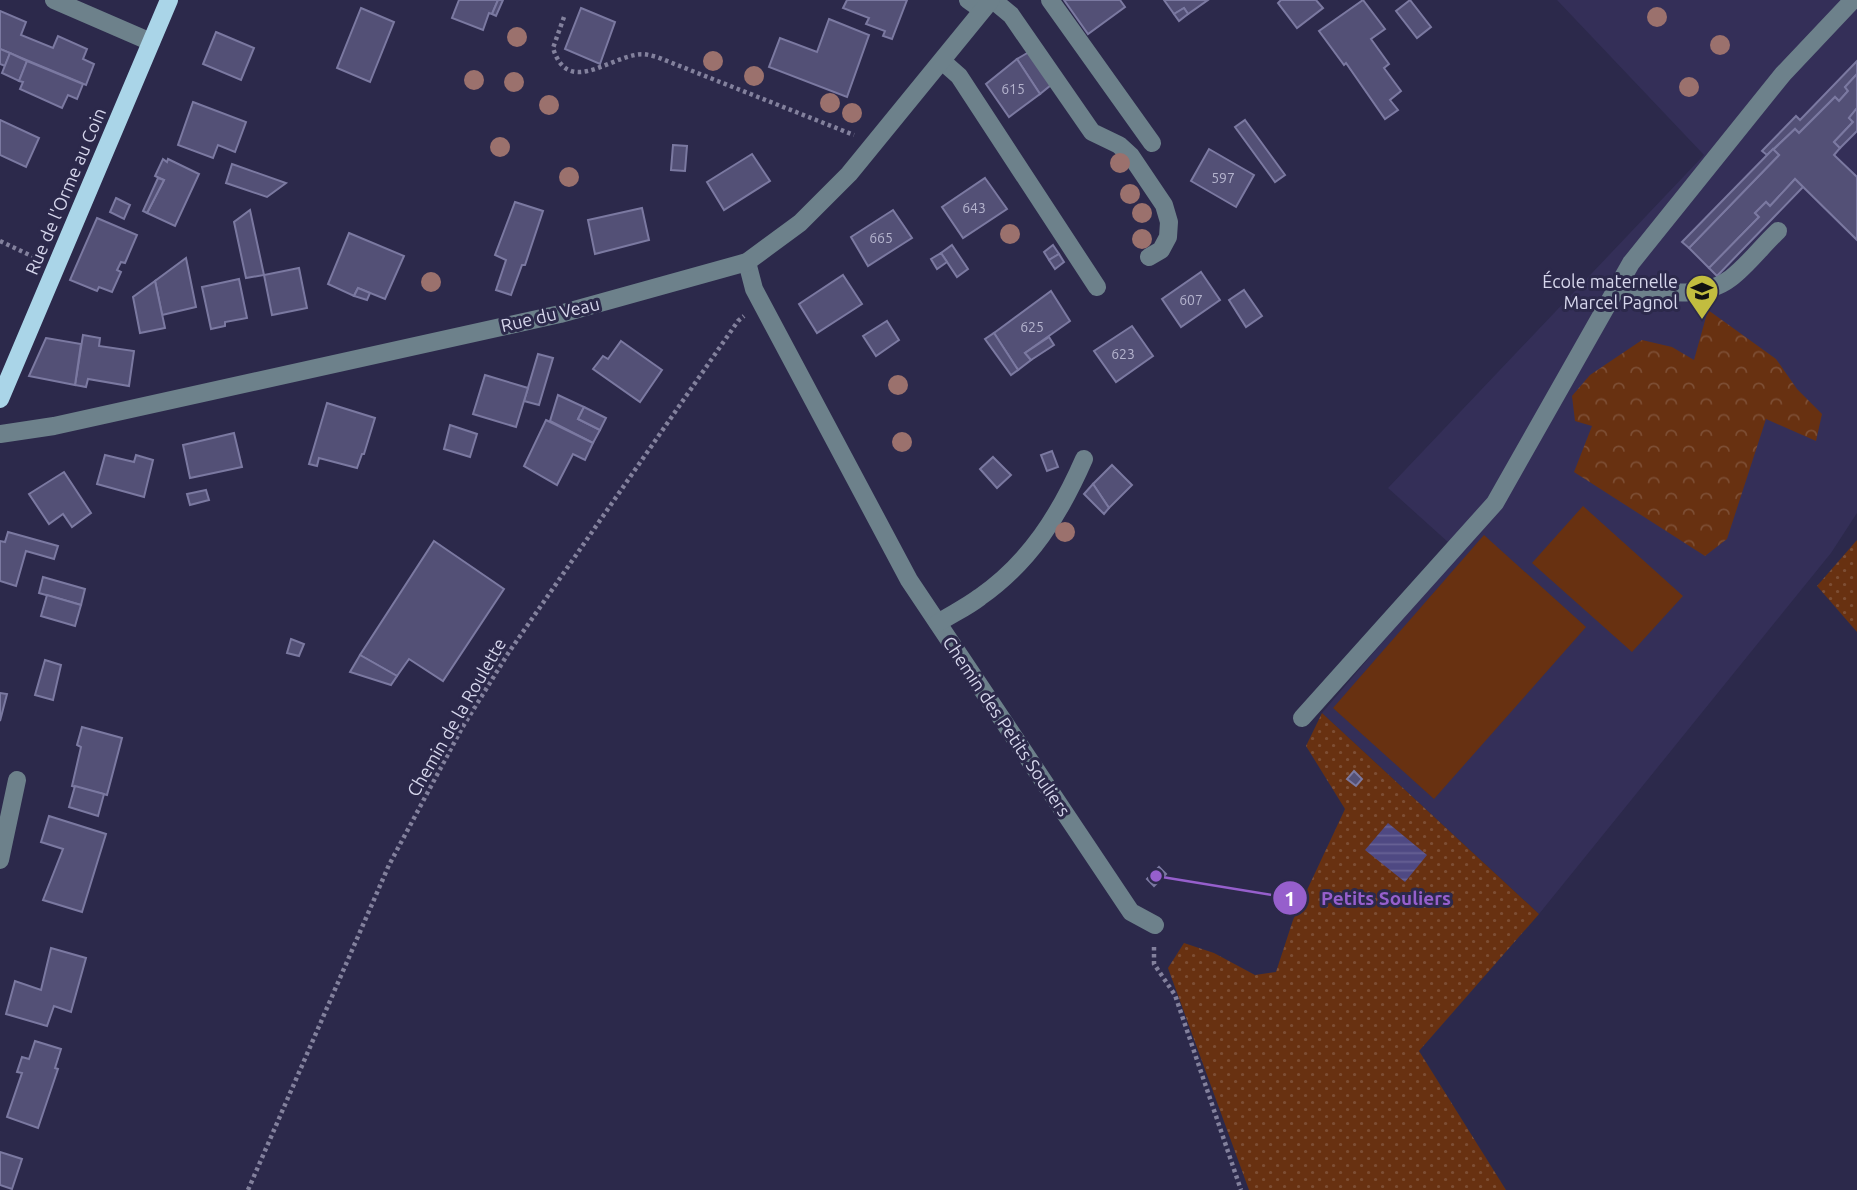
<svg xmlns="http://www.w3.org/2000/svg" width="1857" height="1190" viewBox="0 0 1857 1190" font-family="Ubuntu,sans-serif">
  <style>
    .built { fill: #342f58 }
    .grass { fill: url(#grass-dots) }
    .forest { fill: url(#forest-crowns) }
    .park { fill: #683111 }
    .water { fill: url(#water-rules) }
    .building { fill: #535076; stroke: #7b79a1; stroke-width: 2 }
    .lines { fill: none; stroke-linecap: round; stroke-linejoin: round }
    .path { stroke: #83819d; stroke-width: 4.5; stroke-dasharray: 3.5 3.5; stroke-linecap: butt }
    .minor { stroke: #6d818b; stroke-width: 18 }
    .major { stroke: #aad5e8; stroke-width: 18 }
    .tree { fill: #9b716d }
    .labels { text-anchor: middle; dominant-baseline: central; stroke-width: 6; stroke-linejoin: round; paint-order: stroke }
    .number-label { font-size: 14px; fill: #b5b4ce }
    .street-label { font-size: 18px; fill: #d6d6ec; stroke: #2c294b }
    .poi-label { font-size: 18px; fill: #d6d6ec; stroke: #2c294b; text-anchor: end }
    .leader { fill: none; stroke: #965fcc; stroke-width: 2.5 }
    .callout-dot { fill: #965fcc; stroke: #2c294b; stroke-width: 2.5 }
    .mark-label { font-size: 21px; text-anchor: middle; font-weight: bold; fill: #fff }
    .callout-label { font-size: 19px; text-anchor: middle; font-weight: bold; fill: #965fcc; stroke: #2c294b; stroke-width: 6; stroke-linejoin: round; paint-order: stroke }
  </style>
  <defs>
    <pattern id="grass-dots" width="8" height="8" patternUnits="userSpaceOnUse" patternTransform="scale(1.75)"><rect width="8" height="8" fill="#683111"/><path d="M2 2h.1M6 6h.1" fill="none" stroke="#7d4e34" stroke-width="1.8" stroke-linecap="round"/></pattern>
    <pattern id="forest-crowns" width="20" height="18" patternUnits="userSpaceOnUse" patternTransform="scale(1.75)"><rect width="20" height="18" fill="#683111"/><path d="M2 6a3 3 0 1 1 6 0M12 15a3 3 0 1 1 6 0" fill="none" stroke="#7d4e34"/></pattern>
    <pattern id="water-rules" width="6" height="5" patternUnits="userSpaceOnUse" patternTransform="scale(1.75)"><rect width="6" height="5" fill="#4f4983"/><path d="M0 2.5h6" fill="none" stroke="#686295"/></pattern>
  </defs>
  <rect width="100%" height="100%" fill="#2c294b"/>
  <!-- built -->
  <polygon class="built" points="1557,0 1857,0 1857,513 1831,553 1539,914 1322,713 1459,552 1388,488 1704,155"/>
  <!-- grass -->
  <g class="grass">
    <polygon points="1857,540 1857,632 1817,586"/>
    <polygon points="1322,713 1539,914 1419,1051 1506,1190 1249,1190 1168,968 1184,943 1214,953 1255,975 1276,972 1293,920 1345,809 1306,746"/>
  </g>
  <!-- forest -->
  <polygon class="forest" points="1708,310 1776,359 1797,389 1822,414 1816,441 1766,419 1727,539 1705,556 1574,472 1592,426 1575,421 1572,396 1590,375 1642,340 1672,347 1694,360"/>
  <!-- park -->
  <g class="park">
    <polygon points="1583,506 1683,596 1632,652 1532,563"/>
    <polygon points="1484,535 1586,627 1434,799 1333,708"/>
  </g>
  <!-- water -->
  <polygon class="water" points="1388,823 1427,855 1405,882 1365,850"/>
  <!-- building -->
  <g class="building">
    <polygon points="459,0 498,0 492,14 489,13 483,30 452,18"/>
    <polygon points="498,0 503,0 496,16 492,14"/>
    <polygon points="847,0 907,0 892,39 883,36 885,31 866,24 869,18 843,8"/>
    <polygon points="1064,0 1120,0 1125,7 1088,34"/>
    <polygon points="1164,0 1208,0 1188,14 1184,8 1174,14"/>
    <polygon points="1281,0 1316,0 1323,8 1297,28 1278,3"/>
    <polygon points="1363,0 1385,29 1371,39 1389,64 1384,68 1401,91 1390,100 1398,110 1385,119 1346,63 1344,65 1319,31"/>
    <polygon points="1410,0 1431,27 1417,38 1396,11"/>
    <polygon points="361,8 394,22 370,82 337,68"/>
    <polygon points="581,8 615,22 600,64 565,49"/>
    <polygon points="1184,8 1188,14 1179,21 1174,14"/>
    <polygon points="0,11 26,22 21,35 53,48 58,36 87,49 83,59 94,64 86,85 0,49"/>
    <polygon points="829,19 869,35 847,97 769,67 780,38 817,52"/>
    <polygon points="216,32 254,48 241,80 203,64"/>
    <polygon points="0,49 10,53 5,66 0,64"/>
    <polygon points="1029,52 1051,85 1040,94 1017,59"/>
    <polygon points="10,53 27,61 19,81 2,73"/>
    <polygon points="1017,59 1040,94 1009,117 986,84"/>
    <polygon points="27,61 83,84 77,99 68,95 62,108 20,89 23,82 19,81"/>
    <polygon points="1857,61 1857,74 1845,87 1848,91 1839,101 1835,97 1799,133 1795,129 1767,155 1762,151 1796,116 1800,120"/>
    <polygon points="1857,74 1857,108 1849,118 1853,122 1834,142 1840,148 1834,155 1857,177 1857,240 1795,179 1770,206 1766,202 1755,213 1759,217 1709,268 1689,248 1779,155 1773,150 1795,129 1799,133 1835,97 1839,101 1848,91 1845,87"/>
    <polygon points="193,102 246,122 235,152 218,145 213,158 178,145"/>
    <polygon points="1857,108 1857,131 1840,148 1834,142 1853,122 1849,118"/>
    <polygon points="0,120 39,138 26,167 0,155"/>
    <polygon points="1245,120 1285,175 1275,182 1235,127"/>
    <polygon points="673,145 687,146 685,171 671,170"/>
    <polygon points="1209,149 1254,175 1236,207 1191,181"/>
    <polygon points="1773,149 1779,155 1689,248 1682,242"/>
    <polygon points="752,154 770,181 724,210 707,182"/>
    <polygon points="163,159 167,162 168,159 199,174 175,226 147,213 164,180 155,176"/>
    <polygon points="232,164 286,183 267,197 226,183"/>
    <polygon points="158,178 164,180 147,213 143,211"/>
    <polygon points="985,178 1007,209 963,238 942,207"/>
    <polygon points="1795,179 1803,187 1717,276 1709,268 1759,217 1755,213 1766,202 1770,206"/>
    <polygon points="116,198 130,205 124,219 110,212"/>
    <polygon points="515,202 543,211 525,265 522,265 511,295 496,290 506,260 495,255"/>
    <polygon points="642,208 649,240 595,254 588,220"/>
    <polygon points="250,210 264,275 246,278 234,222"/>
    <polygon points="893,210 912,238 868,266 851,237"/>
    <polygon points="97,218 137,235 125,263 121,262 117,270 121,272 112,292 99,287 97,291 70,280"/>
    <polygon points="349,233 404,256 385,299 358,288 354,296 328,284"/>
    <polygon points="952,245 968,269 957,277 941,253"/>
    <polygon points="1053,245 1059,254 1049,260 1044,252"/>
    <polygon points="941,253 947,262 937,269 931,259"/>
    <polygon points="1059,254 1064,262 1055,269 1049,260"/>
    <polygon points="186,258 196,307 162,315 155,281"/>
    <polygon points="299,268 307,308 272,315 264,275"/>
    <polygon points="1201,272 1220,300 1181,327 1162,299"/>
    <polygon points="843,275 862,304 817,333 799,304"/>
    <polygon points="239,279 247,318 225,322 225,326 211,329 202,287"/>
    <polygon points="155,281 165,328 140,333 133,297"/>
    <polygon points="358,288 370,293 367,300 354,296"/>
    <polygon points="1244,290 1262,316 1246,327 1229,300"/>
    <polygon points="1051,291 1070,321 1025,353 1031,360 1018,370 994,333"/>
    <polygon points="887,321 899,340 876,356 863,336"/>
    <polygon points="1132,326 1153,356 1116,382 1094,351"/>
    <polygon points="994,333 1018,370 1011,375 985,339"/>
    <polygon points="83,335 100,338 99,346 134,351 129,386 88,379 86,387 75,385"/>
    <polygon points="1049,337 1054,345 1031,360 1025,353"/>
    <polygon points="46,338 81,344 75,385 29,376"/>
    <polygon points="621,341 662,370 640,402 593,369 603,356 608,359"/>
    <polygon points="538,354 553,358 539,405 524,401"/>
    <polygon points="485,375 528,388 516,427 473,414"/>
    <polygon points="558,395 584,407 578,419 600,430 593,443 550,421"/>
    <polygon points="327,403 375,418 364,454 362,454 357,468 319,458 317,466 309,464"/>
    <polygon points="584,407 606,418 600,430 578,419"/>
    <polygon points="546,420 593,443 585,460 573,454 557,485 524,466"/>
    <polygon points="450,425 477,434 470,457 444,449"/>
    <polygon points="234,433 242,467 190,478 183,445"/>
    <polygon points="1052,451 1058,467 1047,471 1041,455"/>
    <polygon points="105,455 134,462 136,455 153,460 144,497 97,484"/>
    <polygon points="993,457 1011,475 997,488 980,469"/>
    <polygon points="1112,465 1132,485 1109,508 1093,484"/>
    <polygon points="64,472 91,513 72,527 63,514 49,524 29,494"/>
    <polygon points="1093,484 1109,508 1104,514 1084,494"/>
    <polygon points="206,490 209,500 190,505 187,494"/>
    <polygon points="8,532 58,546 54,559 26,551 16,586 0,581 0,541 5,542"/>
    <polygon points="434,541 504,589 443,681 409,659 397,676 360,655"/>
    <polygon points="43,577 85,589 81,605 39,593"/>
    <polygon points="47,595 81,605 75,626 41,616"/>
    <polygon points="291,639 304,644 299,656 287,653"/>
    <polygon points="360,655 397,676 391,685 350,672"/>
    <polygon points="45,660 61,665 53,700 35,695"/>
    <polygon points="0,693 7,694 0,721"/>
    <polygon points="82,727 122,738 107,795 72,786 81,747 77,745"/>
    <polygon points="1354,771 1362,779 1356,786 1347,779"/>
    <polygon points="75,786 104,794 98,816 69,807"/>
    <polygon points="49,816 106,834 82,912 43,900 63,849 41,842"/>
    <polygon points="1159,867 1166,874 1154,886 1147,879"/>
    <polygon points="51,948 86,958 71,1012 54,1006 47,1026 6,1014 15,981 41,990"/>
    <polygon points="35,1041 61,1049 55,1068 58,1069 38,1128 7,1117 22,1073 17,1072 22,1057 29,1059"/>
    <polygon points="0,1152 22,1159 12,1189 0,1185"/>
  </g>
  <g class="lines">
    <!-- path -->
    <g class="path">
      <path d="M 564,17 L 553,48 C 567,94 604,61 635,55 C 643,53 649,55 657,57 L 854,135"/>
      <polyline points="0,241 36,258"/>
      <polyline points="1154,947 1154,964 1175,995 1241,1190"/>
      <polyline points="248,1190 389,865 462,728 509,652 738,321 744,316"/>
    </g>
    <!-- minor -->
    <g class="minor">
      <polyline points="54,0 151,42"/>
      <polyline points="968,0 982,10"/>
      <polyline points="993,0 1011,15 1092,132 1119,145 1131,156 1164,205 1169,222 1168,237 1161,250 1149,257"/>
      <polyline points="1050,0 1152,143"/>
      <polyline points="942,61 959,76 1097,287"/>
      <polyline points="747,262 754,289 909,580 1131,912 1155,925"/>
      <path d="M 1618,286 C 1654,290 1700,302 1731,278 C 1748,265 1762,246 1778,231"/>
      <polyline points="0,434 54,426 560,314 747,262 800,223 849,174 991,0"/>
      <path d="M 938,623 C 952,614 967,607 980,597 C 1030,562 1060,514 1084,459"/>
      <polyline points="1302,718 1495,503 1631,263 1783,74 1853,0"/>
      <polyline points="0,860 17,780"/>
    </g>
    <!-- major -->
    <polyline class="major" points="0,399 169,0"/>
  </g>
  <!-- trees -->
  <g class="tree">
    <circle cx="1657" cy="17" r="10"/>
    <circle cx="517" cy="37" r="10"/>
    <circle cx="1720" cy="45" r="10"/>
    <circle cx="713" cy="61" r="10"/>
    <circle cx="754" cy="76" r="10"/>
    <circle cx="474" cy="80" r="10"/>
    <circle cx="514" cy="82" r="10"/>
    <circle cx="1689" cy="87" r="10"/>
    <circle cx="830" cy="103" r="10"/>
    <circle cx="549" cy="105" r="10"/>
    <circle cx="852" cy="113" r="10"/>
    <circle cx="500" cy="147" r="10"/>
    <circle cx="1120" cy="163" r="10"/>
    <circle cx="569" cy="177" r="10"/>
    <circle cx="1130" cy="194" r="10"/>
    <circle cx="1142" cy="213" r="10"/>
    <circle cx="1010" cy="234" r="10"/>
    <circle cx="1142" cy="239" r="10"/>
    <circle cx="431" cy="282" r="10"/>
    <circle cx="898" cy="385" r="10"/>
    <circle cx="902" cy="442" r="10"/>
    <circle cx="1065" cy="532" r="10"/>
  </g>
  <!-- icons -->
  <defs>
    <symbol id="school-pin" viewBox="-11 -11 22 30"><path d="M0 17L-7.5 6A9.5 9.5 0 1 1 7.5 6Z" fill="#c2bd3f" stroke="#2c294b"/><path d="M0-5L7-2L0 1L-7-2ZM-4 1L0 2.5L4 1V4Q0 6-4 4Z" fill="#111"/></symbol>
  </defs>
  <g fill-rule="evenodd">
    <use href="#school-pin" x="1683" y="272" width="38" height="52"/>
  </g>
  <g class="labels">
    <!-- number labels -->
    <g class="number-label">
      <text x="1013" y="89">615</text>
      <text x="1223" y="178">597</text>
      <text x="974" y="208">643</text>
      <text x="881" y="238">665</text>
      <text x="1191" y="300">607</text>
      <text x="1032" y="327">625</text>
      <text x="1123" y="354">623</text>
    </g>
    <!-- street labels -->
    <g class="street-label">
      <text transform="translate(65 191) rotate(-67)">Rue de l'Orme au Coin</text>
      <text transform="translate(550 314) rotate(-13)">Rue du Veau</text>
      <text transform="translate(456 717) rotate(-60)">Chemin de la Roulette</text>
      <text transform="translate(1007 726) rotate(56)">Chemin des Petits Souliers</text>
    </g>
    <!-- poi labels -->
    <g class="poi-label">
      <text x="1678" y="281">École maternelle<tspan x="1678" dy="21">Marcel Pagnol</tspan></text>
    </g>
  </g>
  <!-- callouts -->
  <path class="leader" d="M1156 876L1290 898"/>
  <g class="callout-dot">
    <circle cx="1156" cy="876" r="7"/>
    <circle cx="1290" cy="898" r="18"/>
  </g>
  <g class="mark-label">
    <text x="1290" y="906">1</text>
  </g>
  <g class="callout-label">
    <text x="1386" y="905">Petits Souliers</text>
  </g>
</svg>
